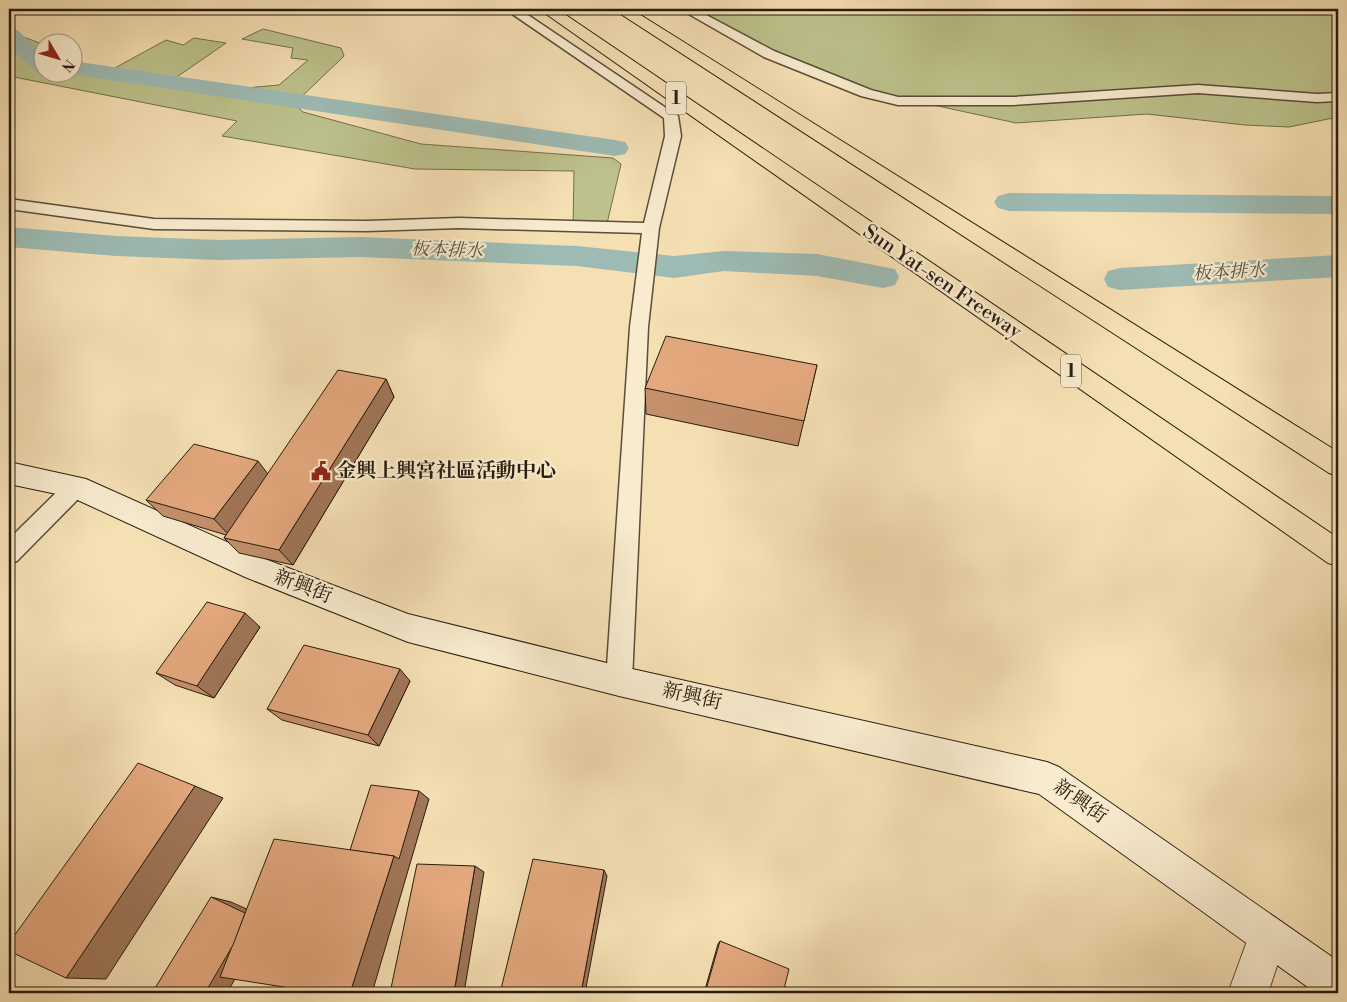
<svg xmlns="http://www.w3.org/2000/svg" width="1347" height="1002" viewBox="0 0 1347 1002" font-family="'Libre Bodoni','Noto Serif TC',serif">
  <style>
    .green { fill: #bdc28c; stroke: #726f4d }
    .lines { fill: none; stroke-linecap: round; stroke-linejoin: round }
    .canal { fill: #9dbbb4; fill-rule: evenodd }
    .lane-casing { stroke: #5b4d38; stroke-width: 3 }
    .street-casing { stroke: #5b4d38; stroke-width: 2 }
    .secondary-casing { stroke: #281c0e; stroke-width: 2 }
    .highway-casing { stroke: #281c0e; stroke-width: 2 }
    .lane { fill: #f8ebce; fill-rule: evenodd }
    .street { fill: #f8ebce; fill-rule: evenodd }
    .secondary { fill: #f8ebce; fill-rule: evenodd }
    .highway { fill: #f5e0b4; fill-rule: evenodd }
    .wall { fill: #c4906c; stroke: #281c0e }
    .shaded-wall { fill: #a07658; stroke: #281c0e }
    .building { fill: #e4a87e; stroke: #281c0e }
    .labels { text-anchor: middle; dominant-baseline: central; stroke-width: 4.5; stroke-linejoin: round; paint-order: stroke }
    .far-water-label { font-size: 18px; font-style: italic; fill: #515448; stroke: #f8ebce }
    .shield { fill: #f8ebce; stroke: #665a48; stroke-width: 1 }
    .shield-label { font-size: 19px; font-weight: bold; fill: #281c0e }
    .street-label { font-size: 20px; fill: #281c0e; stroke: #f8ebce }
    .poi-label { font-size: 20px; font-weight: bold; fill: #281c0e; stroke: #f8ebce; text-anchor: start }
  </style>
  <rect width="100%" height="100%" fill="#f5e0b4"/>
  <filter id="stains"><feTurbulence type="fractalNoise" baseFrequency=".004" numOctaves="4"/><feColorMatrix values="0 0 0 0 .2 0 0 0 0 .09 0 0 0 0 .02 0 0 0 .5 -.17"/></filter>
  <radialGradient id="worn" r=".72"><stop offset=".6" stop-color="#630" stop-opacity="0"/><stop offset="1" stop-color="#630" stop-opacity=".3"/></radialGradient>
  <!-- green -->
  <g class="green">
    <polygon points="686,9 1338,9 1338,117 1289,127 1245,125 1147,114 1016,123 915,101 893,99 797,68"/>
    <polygon points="263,29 341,48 344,56 294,104 303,112 421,144 613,158 621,164 606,228 590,232 573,228 574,171 415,169 222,136 237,121 9,76 9,42 21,36 42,44 42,72 72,72 73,61 111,70 166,40 183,45 194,38 226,43 174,79 234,89 279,85 308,60 291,58 293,48 242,39"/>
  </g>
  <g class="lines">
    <!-- canal -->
    <g class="canal">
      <polygon points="9,28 17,30 42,52 42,71 33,69 9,47"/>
      <polygon points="72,61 615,140 625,142 629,148 625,154 615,156 63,73 72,72"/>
      <polygon points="1009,193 1338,196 1338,214 1009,211 998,208 994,202 998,196"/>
      <polygon points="9,227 116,236 219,240 360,237 577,246 674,256 724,251 817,254 895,269 899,277 895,285 883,288 817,276 724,271 674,278 577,266 360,257 219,260 116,256 9,247"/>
      <polygon points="1338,255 1338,277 1120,290 1108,287 1104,279 1108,271 1120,268"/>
    </g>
    <defs>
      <g id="lane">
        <polygon points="505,9 519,9 678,116 681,136 659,228 648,327 632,681 628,690 619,694 610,690 606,681 630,327 642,233 459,228 367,231 154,229 9,209 9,199 154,219 367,221 459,218 644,223 665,136 664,118"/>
        <polygon points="680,9 695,9 774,51 871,90 898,97 1013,97 1198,85 1317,94 1338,93 1338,101 1317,102 1198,93 1013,105 898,105 861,96 764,57"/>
        <polygon points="76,478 84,481 87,487 84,493 17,561 9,564 9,539 68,481"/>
      </g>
      <polygon id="street" points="1268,917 1282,922 1287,936 1268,993 1228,993 1254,922"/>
      <polygon id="secondary" points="9,462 86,479 265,559 408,614 619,666 1047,762 1059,767 1338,961 1338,993 1316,993 1039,794 619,696 408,642 245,577 71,497 9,484"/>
      <g id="highway">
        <polygon points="539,9 557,9 1338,538 1338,566 1328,563"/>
        <polygon points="613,9 631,9 1338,452 1338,476 1329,473"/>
      </g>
    </defs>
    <!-- lane casing -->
    <use href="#lane" class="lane-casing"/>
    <!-- street casing -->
    <use href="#street" class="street-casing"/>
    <!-- secondary casing -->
    <use href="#secondary" class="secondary-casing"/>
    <!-- highway casing -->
    <use href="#highway" class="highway-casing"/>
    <!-- lane -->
    <use href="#lane" class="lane"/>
    <!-- street -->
    <use href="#street" class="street"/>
    <!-- secondary -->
    <use href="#secondary" class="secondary"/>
    <!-- highway -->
    <use href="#highway" class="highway"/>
  </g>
  <!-- wall -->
  <g class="wall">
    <polygon points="817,365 798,446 646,414 645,388"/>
    <polygon points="386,379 394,397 293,565 239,553 224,538 226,535 163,516 146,500 268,474"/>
    <polygon points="260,627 214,698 175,685 156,673"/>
    <polygon points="410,681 379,746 282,720 267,709"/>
    <polygon points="720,941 783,993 704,993 718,944"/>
  </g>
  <!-- shaded-wall -->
  <g class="shaded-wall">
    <polygon points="386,379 394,397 293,565 279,550"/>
    <polygon points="258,461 271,478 229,535 214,519"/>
    <polygon points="245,613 260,627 214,698 197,686"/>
    <polygon points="400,669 410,681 379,746 368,735"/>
    <polygon points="195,786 223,798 106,979 66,978"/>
    <polygon points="419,791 429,799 372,993 350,993 394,856"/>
    <polygon points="475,866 484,872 464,993 454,993"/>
    <polygon points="604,870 607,876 585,993 581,993"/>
    <polygon points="211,897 231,902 269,919 227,993 205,993"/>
  </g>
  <!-- building -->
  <g class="building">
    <polygon points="666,336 817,365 804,421 645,388"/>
    <polygon points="338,370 386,379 279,550 224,538"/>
    <polygon points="194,444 258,461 214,519 146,500"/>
    <polygon points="207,602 245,613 197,686 156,673"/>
    <polygon points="304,645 400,669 368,735 267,709"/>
    <polygon points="138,763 195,786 66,978 9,951 9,943"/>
    <polygon points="371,785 419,791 399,859 394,856 350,850"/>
    <polygon points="274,839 394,856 350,993 322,993 220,977"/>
    <polygon points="533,859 604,870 581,993 500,993"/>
    <polygon points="417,864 475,866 454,993 390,993"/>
    <polygon points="211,897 245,913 233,945 205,993 152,993"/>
    <polygon points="720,941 789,969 783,993 705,993"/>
  </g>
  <!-- icons -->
  <defs>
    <symbol id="civic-bare" viewBox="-9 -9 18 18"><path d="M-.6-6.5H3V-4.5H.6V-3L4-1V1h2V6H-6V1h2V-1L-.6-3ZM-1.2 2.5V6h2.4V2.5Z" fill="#8f2418" stroke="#f8ebce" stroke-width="2.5" paint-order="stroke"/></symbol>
  </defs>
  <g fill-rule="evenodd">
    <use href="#civic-bare" x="307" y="457" width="28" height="28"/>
  </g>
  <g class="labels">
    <!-- far-water labels -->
    <g class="far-water-label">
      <text transform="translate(447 250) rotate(2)">板本排水</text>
      <text transform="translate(1229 272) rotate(-3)">板本排水</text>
    </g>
    <!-- shield labels -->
    <g class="shield">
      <rect x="666" y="81.5" width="20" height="33" rx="4"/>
      <rect x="1061" y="354.5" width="20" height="33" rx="4"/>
    </g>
    <g class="shield-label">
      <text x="676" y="98">1</text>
      <text x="1071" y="371">1</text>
    </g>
    <!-- street labels -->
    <g class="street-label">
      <text transform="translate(942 282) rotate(34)">Sun Yat-sen Freeway</text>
      <text transform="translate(303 587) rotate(21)">新興街</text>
      <text transform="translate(692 697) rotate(13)">新興街</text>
      <text transform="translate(1080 802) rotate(35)">新興街</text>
    </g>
    <!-- poi labels -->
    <g class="poi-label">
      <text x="336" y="471">金興上興宮社區活動中心</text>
    </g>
  </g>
  <!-- margin -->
  <rect width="1347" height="1002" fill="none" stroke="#f5e0b4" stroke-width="30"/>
  <rect x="10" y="10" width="1327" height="982" fill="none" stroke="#281c0e" stroke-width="2.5"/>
  <rect x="15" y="15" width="1317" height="972" fill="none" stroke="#281c0e"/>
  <!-- north arrow -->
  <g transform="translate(58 58) rotate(128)"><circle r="24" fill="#f8ebce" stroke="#a59881"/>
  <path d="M0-4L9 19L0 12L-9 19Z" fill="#8f2418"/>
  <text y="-8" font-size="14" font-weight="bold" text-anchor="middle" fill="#281c0e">N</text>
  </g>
  <rect width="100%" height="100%" filter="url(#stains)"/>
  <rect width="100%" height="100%" fill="url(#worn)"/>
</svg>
